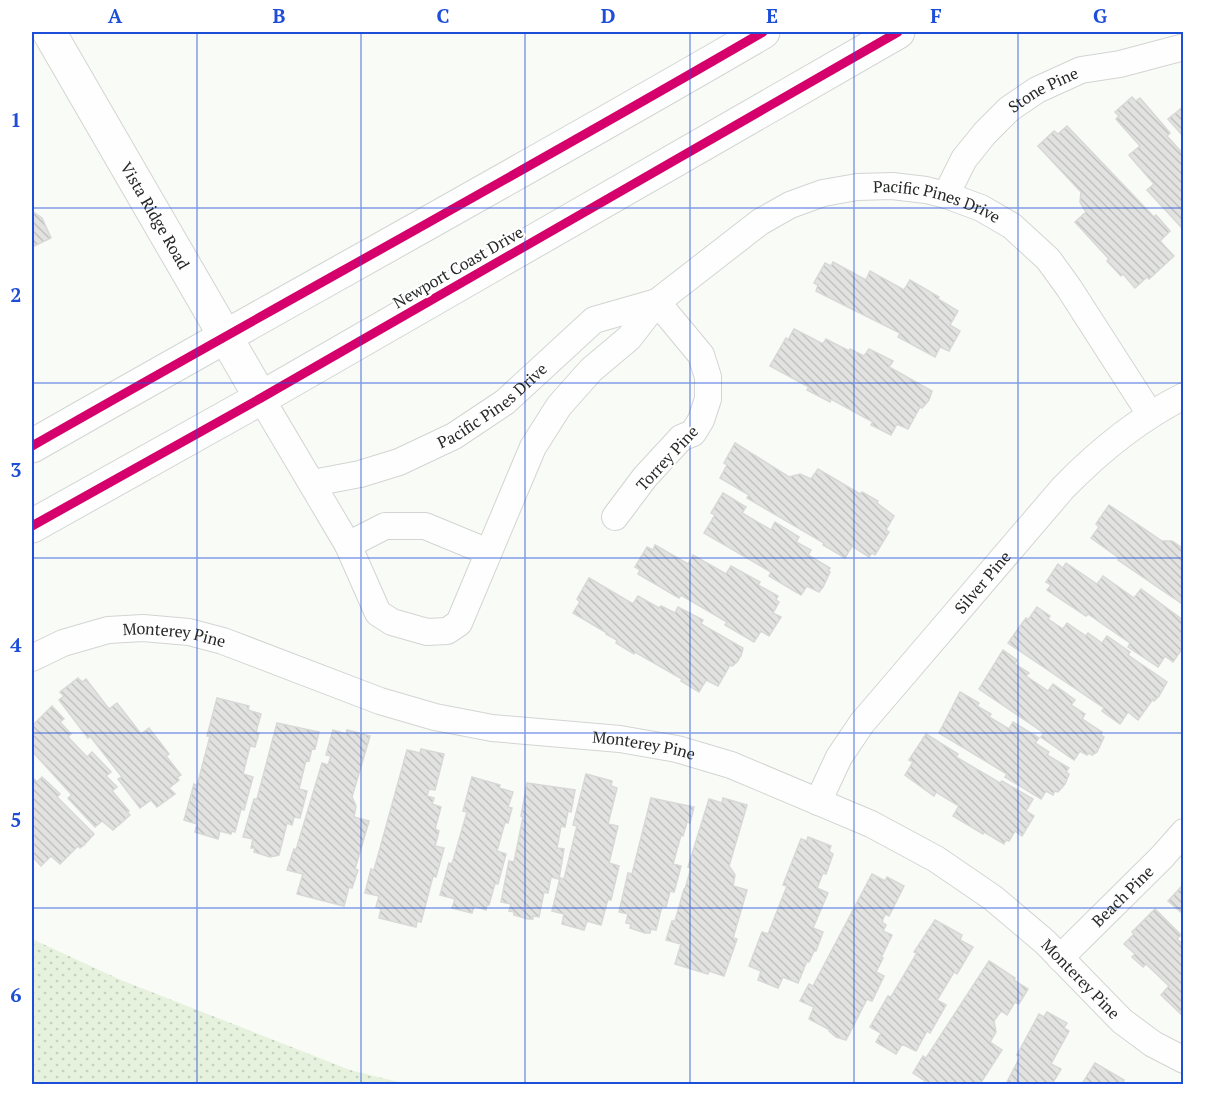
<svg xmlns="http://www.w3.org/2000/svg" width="1215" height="1116" viewBox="0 0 1215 1116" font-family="'PT Serif',serif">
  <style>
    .grass { fill: url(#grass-dots) }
    .building { fill: url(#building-back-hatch); stroke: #d8d8d7; stroke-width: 1.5 }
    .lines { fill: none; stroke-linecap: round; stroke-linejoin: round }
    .minor-casing { stroke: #d3d5d2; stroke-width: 28 }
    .tertiary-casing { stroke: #d3d5d2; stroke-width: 35 }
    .primary-casing { stroke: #d3d5d2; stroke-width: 35 }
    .minor { stroke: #fefefe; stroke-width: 26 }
    .tertiary { stroke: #fefefe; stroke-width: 33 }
    .primary { stroke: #fefefe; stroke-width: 33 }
    .cycleway-casing { stroke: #fff; stroke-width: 13 }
    .cycleway { stroke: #d6006c; stroke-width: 9 }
    .grid { fill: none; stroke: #1d4ed8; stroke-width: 1.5; stroke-opacity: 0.55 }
    .labels { text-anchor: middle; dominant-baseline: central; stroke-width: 4.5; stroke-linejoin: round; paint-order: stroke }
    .street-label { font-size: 16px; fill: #262826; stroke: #fff }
    .neatline { fill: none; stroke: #1d4ed8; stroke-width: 2 }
    .grid-label { font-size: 20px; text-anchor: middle; font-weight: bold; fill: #1d4ed8 }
  </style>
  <defs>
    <pattern id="grass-dots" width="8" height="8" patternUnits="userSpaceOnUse" patternTransform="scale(1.5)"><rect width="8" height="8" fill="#e6f2dd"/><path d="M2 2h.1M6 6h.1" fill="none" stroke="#c5d0be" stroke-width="1.8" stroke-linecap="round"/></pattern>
    <pattern id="building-back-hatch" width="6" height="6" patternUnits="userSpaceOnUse" patternTransform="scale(1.5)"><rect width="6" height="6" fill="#e2e2e1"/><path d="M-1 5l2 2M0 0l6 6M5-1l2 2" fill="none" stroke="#c2c2c1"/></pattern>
  </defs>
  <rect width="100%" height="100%" fill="#f9fbf7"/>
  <!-- grass -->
  <polygon class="grass" points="32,939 121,980 350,1070 407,1084 32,1084"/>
  <!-- building -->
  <g class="building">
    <polygon points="1132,97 1136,101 1140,98 1170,133 1167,136 1184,155 1184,230 1147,190 1154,184 1129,155 1140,146 1116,119 1119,116 1115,112"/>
    <polygon points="1184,106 1184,137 1168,119"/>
    <polygon points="1067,126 1154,217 1156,215 1170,231 1160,241 1174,256 1149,279 1147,277 1135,288 1123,274 1121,276 1107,261 1109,259 1075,222 1086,212 1080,202 1081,192 1038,146 1054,131 1058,134"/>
    <polygon points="32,211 42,218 51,238 32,247"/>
    <polygon points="833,262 866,280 870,271 904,290 910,280 939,297 938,299 958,311 950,325 960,331 949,351 940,347 935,357 898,337 900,333 816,291 818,285 814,283 825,263 831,266"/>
    <polygon points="794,329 823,344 826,339 849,351 850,349 864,356 869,349 893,361 889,367 932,391 929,400 922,408 920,407 908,429 897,424 891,435 871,425 873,422 831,399 830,402 807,390 809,387 770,366 786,338 788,340"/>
    <polygon points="735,443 789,477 800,474 811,479 818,469 860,494 862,492 878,501 877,503 894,516 886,530 889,532 875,555 872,553 869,557 852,546 845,558 823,545 824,543 747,498 749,495 720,478 727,465 724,463"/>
    <polygon points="723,493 746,507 742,513 771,530 775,522 799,537 796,542 811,550 808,555 830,568 828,571 830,572 823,587 819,592 807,586 801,595 769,576 771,572 704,533 715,515 711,513"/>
    <polygon points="1109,505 1162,541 1172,541 1181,547 1184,543 1184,605 1118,560 1119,558 1091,538 1099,527 1096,524"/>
    <polygon points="655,545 688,564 693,555 726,574 731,566 760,582 758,585 778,596 776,600 779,602 773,613 781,617 769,636 761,631 754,642 725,625 727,622 681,595 679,598 638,574 640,570 635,567 647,547 653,550"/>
    <polygon points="1066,563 1097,584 1103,576 1134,598 1141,589 1184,621 1184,632 1179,639 1184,642 1184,646 1173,662 1165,656 1158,667 1128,647 1130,643 1088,614 1086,616 1047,590 1051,585 1046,582 1058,564 1063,568"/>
    <polygon points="589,578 633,604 638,596 659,608 661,606 675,613 678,607 703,620 701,624 743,648 741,656 737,662 732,666 730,665 718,686 706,680 699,692 681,681 682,679 635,652 634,654 616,643 617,640 606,634 607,633 573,613 580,602 577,599"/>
    <polygon points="1037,607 1050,616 1048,619 1063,629 1067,623 1086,636 1088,633 1102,643 1107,636 1130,652 1128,655 1167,682 1159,696 1154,701 1153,699 1138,720 1128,712 1120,724 1102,711 1104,708 1008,643 1026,618 1028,620"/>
    <polygon points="1003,650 1017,660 1015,664 1029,673 1026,676 1048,691 1053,684 1075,700 1071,705 1085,714 1082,719 1102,732 1101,735 1104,737 1097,752 1092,755 1089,753 1087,755 1080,751 1074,760 1041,737 1044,733 979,689"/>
    <polygon points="78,678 82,682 86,679 109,709 117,703 141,734 149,728 169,754 166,756 181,775 177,777 179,780 169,788 175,794 157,807 151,800 140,808 118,779 122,777 90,736 88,738 59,700 64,696 60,692"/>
    <polygon points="960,692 979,703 977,706 991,714 989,717 1009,729 1013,722 1039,738 1035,743 1049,752 1047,755 1069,768 1066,772 1069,774 1065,784 1058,792 1055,791 1053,795 1046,791 1041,799 1005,777 1007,774 939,733"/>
    <polygon points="217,698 249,706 248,710 261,714 256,732 259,733 255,747 250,746 243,774 253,777 244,810 241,809 235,832 232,831 231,834 220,831 218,839 195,832 197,824 184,820 194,784 197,786 210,736 207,736"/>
    <polygon points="52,706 64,719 60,722 71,734 68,737 87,757 92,752 111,772 106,776 117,787 112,791 129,811 127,812 130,815 113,830 102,821 95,827 68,798 72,795 32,751 32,726"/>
    <polygon points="277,723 319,732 315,749 312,748 309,761 306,760 299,789 307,791 300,818 294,817 292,825 287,823 279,855 270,857 254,852 255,848 251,848 253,839 243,837 254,799 257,799"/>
    <polygon points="333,730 346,734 347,730 370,736 352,797 356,806 354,817 369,821 355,869 358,870 352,888 349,887 344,906 297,894 303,874 287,870 294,849 296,850 322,763 328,765 331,756 326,755"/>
    <polygon points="926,734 958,754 956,757 1000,783 1002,781 1033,799 1026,811 1034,816 1022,836 1015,831 1009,841 1006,840 1004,844 984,832 983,834 953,816 959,806 936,792 934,796 905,775 913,762 909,760"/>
    <polygon points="421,749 444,754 435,790 429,789 427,796 434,798 432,804 441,807 435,829 439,831 435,846 444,848 436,877 433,876 421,922 417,921 416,927 379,918 381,909 376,907 379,896 365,893 371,869 374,870 407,750 420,753"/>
    <polygon points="586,774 612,781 611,786 617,788 608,824 618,826 609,863 619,866 611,900 608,899 601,925 587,921 584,930 562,924 564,914 552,911 560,878 564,879 577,826 573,825"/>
    <polygon points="32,777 37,782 42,777 60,794 57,797 94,834 84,845 80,848 78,846 60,864 51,856 41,866 32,856"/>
    <polygon points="472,777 500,785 499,788 513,792 508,807 512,808 508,823 505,822 497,851 506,854 498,884 495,883 489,905 487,904 486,910 474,906 472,913 452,908 455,899 440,895 449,863 452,864 467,812 463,811"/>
    <polygon points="527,783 575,790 571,812 568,811 565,827 561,826 557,848 564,849 559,879 551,877 548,893 544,892 539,917 533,916 533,919 528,919 514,915 514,912 509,911 511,904 501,902 509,861 514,862 523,817 521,816"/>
    <polygon points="651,798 694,807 690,823 687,822 683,836 681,835 673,864 681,866 674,892 670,891 666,907 662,906 656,930 651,929 650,933 645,933 630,928 631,924 626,923 628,914 619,912 628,873 632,874"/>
    <polygon points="723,798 747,805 729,866 735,875 733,886 747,890 733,938 737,939 724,976 709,971 708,974 675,964 681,944 666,940 672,921 675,921 684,889 685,889 691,868 688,867 709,799 722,803"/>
    <polygon points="808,837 831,846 829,851 833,854 826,874 823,873 817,888 828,893 813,928 823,932 816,951 814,951 809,962 807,961 798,983 783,977 778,988 758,980 761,971 749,966 762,932 768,934 787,886 783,885 801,839 807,841"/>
    <polygon points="872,874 885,881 887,877 904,886 889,916 885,914 882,922 886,925 883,931 892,935 881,958 883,958 876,972 884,976 872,1001 867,999 846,1040 836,1037 829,1031 830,1030 809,1019 814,1007 800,1001 809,984 813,986"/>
    <polygon points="1184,884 1184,912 1182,913 1168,901"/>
    <polygon points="1155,909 1181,935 1177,939 1184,945 1184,1017 1161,995 1169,986 1146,964 1143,967 1132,957 1135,954 1124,944 1134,934 1132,932"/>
    <polygon points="935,920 962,935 960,940 973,947 957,974 954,972 937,1000 946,1005 930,1033 927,1031 916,1051 902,1044 896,1054 876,1042 881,1033 870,1027 888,996 891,997 917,953 914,952"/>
    <polygon points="989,961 1015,978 1014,980 1028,989 1019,1004 1015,1002 1007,1015 1001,1011 994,1021 996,1032 990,1042 1002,1050 980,1084 923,1084 925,1081 913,1073 923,1056 926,1058"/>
    <polygon points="1047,1012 1067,1023 1064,1028 1069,1031 1051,1064 1061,1069 1052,1084 1006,1084 1020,1057 1017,1055 1039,1014 1044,1017"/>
    <polygon points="1095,1063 1124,1080 1122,1084 1082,1084"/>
  </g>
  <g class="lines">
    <defs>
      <g id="minor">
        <path id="s1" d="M 946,195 L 964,159 L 985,133 L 1009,109 L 1037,90 L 1081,70 L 1120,64 L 1184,47"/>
        <polyline points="261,398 348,545"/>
        <path id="s2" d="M 313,483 L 360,474 L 399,462 L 454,436 L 505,402 L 594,320 L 657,302"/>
        <polyline points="615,517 645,477 681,438 693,433 701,420 708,399 708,377 701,355 657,302"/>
        <path id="s3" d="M 488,552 L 425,526 L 385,526 L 348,545 L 378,613 L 392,622 L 427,632 L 447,631 L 459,623 L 533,447 L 559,406 L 591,370 L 629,338 L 657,302 L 760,222 L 790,205 L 823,193 L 857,187 L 892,186 L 926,190 L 946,195 L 981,208 L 1012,226 L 1048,259 L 1069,288 L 1150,414"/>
        <path id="s4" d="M 32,658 L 63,643 L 108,630 L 143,628 L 189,632 L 223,641 L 380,701 L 435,717 L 492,728 L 620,739 L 677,749 L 731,765 L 871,824 L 936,859 L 993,898 L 1045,942 L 1122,1021 L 1153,1044 L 1184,1060"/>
        <path id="s5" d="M 818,802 L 839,757 L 862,723 L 1063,488 C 1099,451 1138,419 1184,396"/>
        <path id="s6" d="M 1060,958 L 1162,857 L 1184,832"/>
      </g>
      <g id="tertiary">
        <path id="s7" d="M 49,32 L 261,398"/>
      </g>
      <g id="primary">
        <path d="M 32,446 C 275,307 521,173 763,32"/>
        <polyline points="32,526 261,398 898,32"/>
      </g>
    </defs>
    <!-- minor casing -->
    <use href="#minor" class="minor-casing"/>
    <!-- tertiary casing -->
    <use href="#tertiary" class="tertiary-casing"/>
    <!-- primary casing -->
    <use href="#primary" class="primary-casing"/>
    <!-- minor -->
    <use href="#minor" class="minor"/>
    <!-- tertiary -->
    <use href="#tertiary" class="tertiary"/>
    <!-- primary -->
    <use href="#primary" class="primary"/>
    <defs>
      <g id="cycleway">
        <path d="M 32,446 C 275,307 521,173 763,32"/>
        <polyline points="32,526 261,398 898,32"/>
      </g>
    </defs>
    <!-- cycleway casing -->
    <use href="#cycleway" class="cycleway-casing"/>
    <!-- cycleway -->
    <use href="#cycleway" class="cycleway"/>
  </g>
  <!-- grid -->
  <path class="grid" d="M 197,32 L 197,1084M 361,32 L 361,1084M 525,32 L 525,1084M 690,32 L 690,1084M 854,32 L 854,1084M 1018,32 L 1018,1084M 32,208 L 1184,208M 32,383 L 1184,383M 32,558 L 1184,558M 32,733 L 1184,733M 32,908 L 1184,908"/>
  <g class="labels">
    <!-- street labels -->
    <g class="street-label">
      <text stroke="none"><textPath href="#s1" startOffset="147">Stone Pine</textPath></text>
      <text stroke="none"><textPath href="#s3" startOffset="1011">Pacific Pines Drive</textPath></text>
      <text stroke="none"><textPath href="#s7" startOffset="212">Vista Ridge Road</textPath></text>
      <text transform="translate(458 267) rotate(-30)">Newport Coast Drive</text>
      <text stroke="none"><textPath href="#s2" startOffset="198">Pacific Pines Drive</textPath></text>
      <text transform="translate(667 458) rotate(-47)">Torrey Pine</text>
      <text stroke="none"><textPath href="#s5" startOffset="276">Silver Pine</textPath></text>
      <text stroke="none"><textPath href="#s4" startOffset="148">Monterey Pine</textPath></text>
      <text stroke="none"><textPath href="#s4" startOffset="634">Monterey Pine</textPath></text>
      <text stroke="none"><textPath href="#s6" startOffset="88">Beach Pine</textPath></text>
      <text stroke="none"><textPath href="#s4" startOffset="1138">Monterey Pine</textPath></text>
    </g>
  </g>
  <!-- border -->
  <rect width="1215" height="1116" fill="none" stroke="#ffffff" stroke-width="66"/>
  <rect x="33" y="33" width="1149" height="1050" class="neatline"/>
  <g class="grid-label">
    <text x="115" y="23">A</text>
    <text x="279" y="23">B</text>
    <text x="443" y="23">C</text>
    <text x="608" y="23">D</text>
    <text x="772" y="23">E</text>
    <text x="936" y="23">F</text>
    <text x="1100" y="23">G</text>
    <text x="16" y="127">1</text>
    <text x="16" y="302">2</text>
    <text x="16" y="477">3</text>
    <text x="16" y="652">4</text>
    <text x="16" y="827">5</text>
    <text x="16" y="1002">6</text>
  </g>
</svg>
